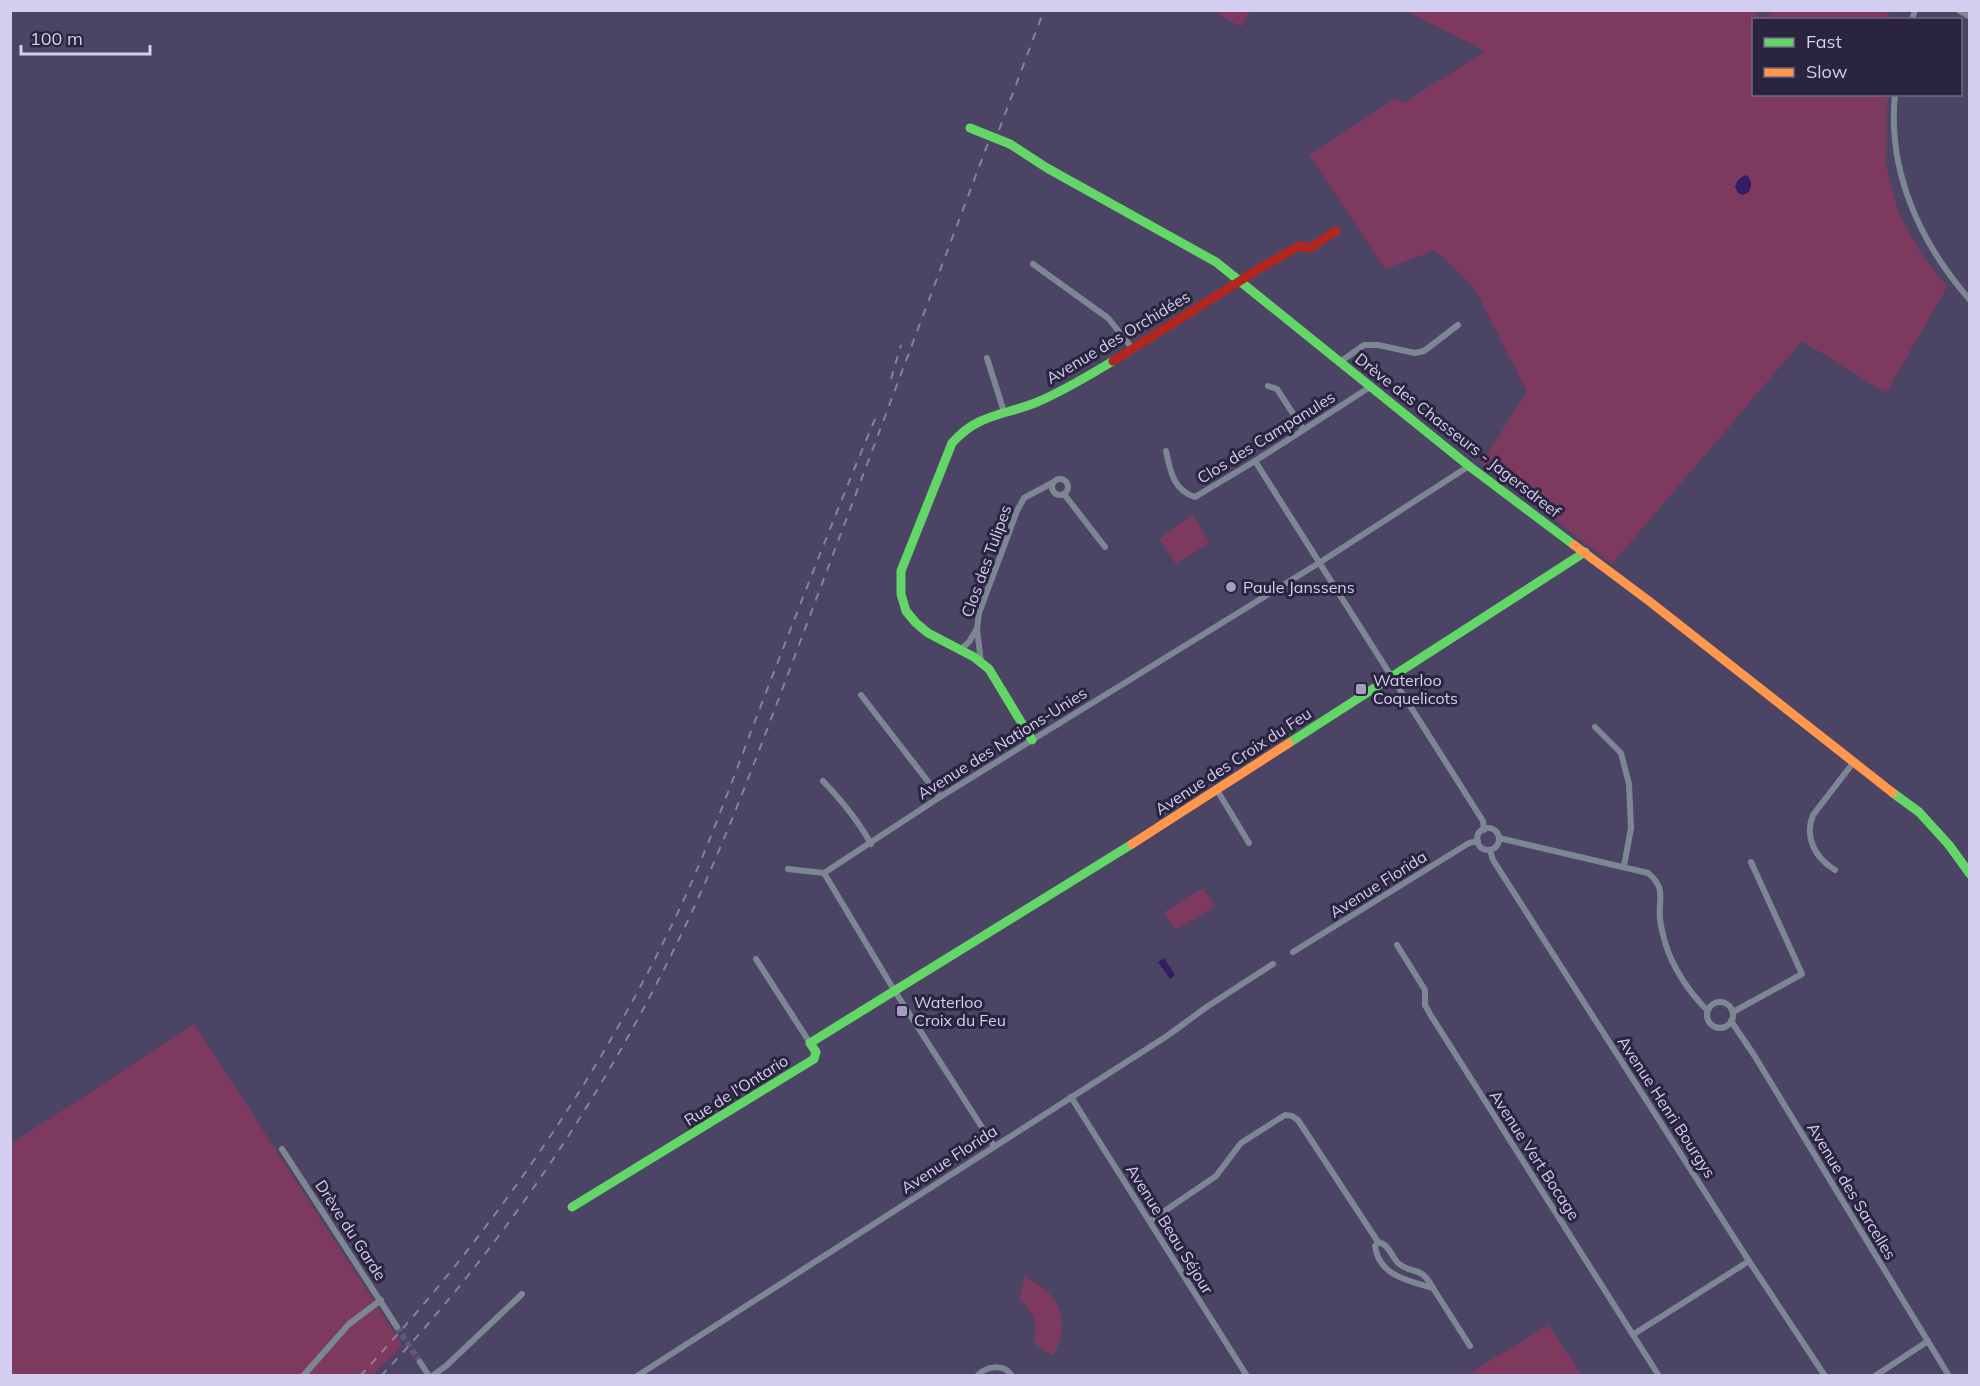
<svg xmlns="http://www.w3.org/2000/svg" width="1980" height="1386" viewBox="0 0 1980 1386" font-family="Mulish,sans-serif">
  <style>
    .green { fill: #7d3a5e }
    .water { fill: #351c68 }
    .lines { fill: none; stroke-linecap: round; stroke-linejoin: round }
    .street-tunnel { stroke: #605979; stroke-width: 6; stroke-dasharray: 6 3; stroke-linecap: butt }
    .street { stroke: #7c8793; stroke-width: 6 }
    .fast { stroke: #63d668; stroke-width: 9 }
    .slow { stroke: #ff974d; stroke-width: 9 }
    .jam { stroke: #b3261e; stroke-width: 9 }
    .rail { stroke: #828596; stroke-width: 2; stroke-dasharray: 8 8; stroke-linecap: butt }
    .fast-bridge { stroke: #63d668; stroke-width: 9 }
    .poi-dot { fill: #a49dbf; stroke: #2a243f; stroke-width: 2 }
    .labels { text-anchor: middle; dominant-baseline: central; stroke-width: 6; stroke-linejoin: round; paint-order: stroke }
    .street-label { font-size: 16px; fill: #d3cdf0; stroke: #2a243f }
    .poi-label { font-size: 16px; fill: #d3cdf0; stroke: #2a243f; text-anchor: start }
  </style>
  <rect width="100%" height="100%" fill="#4c4464"/>
  <!-- green -->
  <g class="green">
    <polygon points="1777,10 1885,11 1893,19 1760,19"/>
    <polygon points="1214,11 1250,11 1241,27"/>
    <polygon points="1406,11 1756,11 1759,19 1754,20 1754,94 1889,95 1887,105 1886,165 1898,211 1920,252 1947,287 1886,393 1802,341 1612,564 1481,463 1527,392 1474,287 1435,250 1385,269 1309,155 1396,98 1404,103 1485,51"/>
    <polygon points="1192,515 1210,543 1176,564 1159,539"/>
    <polygon points="1203,888 1215,906 1176,930 1164,912"/>
    <polygon points="194,1024 403,1346 372,1375 11,1376 11,1144"/>
    <path d="M 1024,1277 C 1060,1292 1072,1321 1053,1356 L 1034,1343 C 1037,1322 1035,1313 1019,1299 Z"/>
    <polygon points="1548,1325 1582,1375 1466,1375 1472,1372"/>
  </g>
  <!-- water -->
  <g class="water">
    <path d="M 1747,175 C 1752,181 1752,185 1749,192 L 1743,195 L 1738,193 L 1735,187 C 1737,180 1740,177 1747,175 Z"/>
    <polygon points="1164,958 1175,975 1170,979 1158,962"/>
  </g>
  <g class="lines">
    <!-- street-tunnel -->
    <polyline class="street-tunnel" points="397,1327 420,1362"/>
    <!-- street -->
    <g class="street">
      <polyline points="1958,10 1970,17"/>
      <polyline points="1912,20 1915,10"/>
      <path d="M 1895,94 C 1887,171 1920,243 1970,300"/>
      <polyline points="1033,264 1108,318 1132,348"/>
      <polyline points="987,358 1004,412"/>
      <polyline points="1340,362 1364,345 1378,345 1415,353 1424,351 1458,325"/>
      <polyline points="1268,386 1277,389 1303,429"/>
      <path d="M 1166,451 C 1170,470 1173,490 1195,497 L 1255,461 L 1370,387"/>
      <polyline points="1255,461 1483,821 1484,830"/>
      <circle cx="1060" cy="487" r="8"/>
      <polyline points="1064,494 1105,547"/>
      <polyline points="960,650 969,642 976,630"/>
      <polyline points="981,662 977,629 979,613 1017,511 1024,498 1052,483"/>
      <polyline points="861,695 940,797"/>
      <polyline points="1595,727 1621,753 1629,784 1631,828 1624,866"/>
      <path d="M 823,781 C 842,801 858,820 871,844"/>
      <polyline points="1217,790 1249,843"/>
      <circle cx="1488" cy="839" r="11"/>
      <path d="M 1499,838 L 1648,873 C 1667,889 1658,898 1660,919 C 1661,927 1663,935 1665,942 C 1672,967 1689,992 1707,1010"/>
      <polyline points="1490,850 1493,860 1749,1261 1825,1376"/>
      <polyline points="788,869 824,873"/>
      <path d="M 1835,870 C 1815,858 1804,837 1813,815 L 1853,763"/>
      <polyline points="1397,945 1425,990 1425,1005 1430,1014 1659,1376"/>
      <polyline points="1293,952 1469,843 1478,841"/>
      <polyline points="756,959 810,1043"/>
      <circle cx="1720" cy="1015" r="13"/>
      <polyline points="1733,1012 1802,974 1751,862"/>
      <polyline points="1731,1021 1754,1055 1949,1376"/>
      <polyline points="1071,1097 1247,1376"/>
      <polyline points="994,1146 894,990 824,873 940,797 1319,563 1469,466"/>
      <polyline points="282,1149 397,1327"/>
      <path d="M 1150,1221 L 1216,1176 L 1241,1143 L 1285,1115 L 1292,1116 L 1298,1120 L 1378,1242 C 1389,1244 1391,1256 1398,1263 C 1413,1276 1419,1263 1433,1288 C 1409,1281 1379,1276 1375,1246 L 1378,1242"/>
      <polyline points="1433,1288 1470,1346"/>
      <polyline points="1634,1334 1749,1261"/>
      <polyline points="420,1362 429,1376"/>
      <polyline points="303,1376 349,1324 381,1300"/>
      <polyline points="432,1376 446,1366 522,1294"/>
      <polyline points="637,1376 1167,1036 1208,1006 1273,964"/>
      <path d="M 977,1376 C 986,1366 1004,1363 1012,1376"/>
      <polyline points="1875,1376 1928,1341"/>
    </g>
    <!-- fast -->
    <g class="fast">
      <polyline points="1010,144 1047,168 1216,262 1469,466 1574,545"/>
      <path d="M 1032,740 L 989,669 L 974,657 L 928,633 L 916,623 L 906,611 L 901,594 L 901,571 L 952,443 C 978,414 1001,416 1035,403 C 1062,392 1088,376 1113,361"/>
      <polyline points="1289,743 1585,552"/>
      <polyline points="1893,793 1919,812 1949,845 1970,874"/>
      <polyline points="572,1207 814,1059 816,1052 810,1043 1132,844"/>
    </g>
    <!-- slow -->
    <g class="slow">
      <polyline points="1574,545 1649,601 1893,793"/>
      <polyline points="1132,844 1289,743"/>
    </g>
    <!-- jam -->
    <polyline class="jam" points="1113,361 1262,267 1299,246 1310,248 1336,231"/>
    <!-- rail -->
    <g class="rail">
      <polyline points="999,130 1044,10"/>
      <polyline points="891,379 901,345"/>
      <path d="M 360,1376 C 489,1237 598,1081 679,910 C 708,848 731,784 755,721 C 794,620 833,519 875,419"/>
      <path d="M 381,1376 C 511,1238 617,1075 696,903 C 740,806 776,705 814,605 C 872,451 930,297 988,143"/>
    </g>
    <!-- fast-bridge -->
    <polyline class="fast-bridge" points="970,128 1010,144"/>
  </g>
  <!-- markers -->
  <g class="poi-dot">
    <circle cx="1231" cy="587" r="6"/>
    <rect x="1355" y="683" width="12" height="12" rx="3"/>
    <rect x="896" y="1005" width="12" height="12" rx="3"/>
  </g>
  <g class="labels">
    <!-- street labels -->
    <g class="street-label">
      <text transform="translate(1118 337) rotate(-31)">Avenue des Orchidées</text>
      <text transform="translate(1458 435) rotate(38)">Drève des Chasseurs - Jagersdreef</text>
      <text transform="translate(1266 437) rotate(-32)">Clos des Campanules</text>
      <text transform="translate(986 561) rotate(-70)">Clos des Tulipes</text>
      <text transform="translate(1002 743) rotate(-32)">Avenue des Nations-Unies</text>
      <text transform="translate(1233 761) rotate(-33)">Avenue des Croix du Feu</text>
      <text transform="translate(1378 884) rotate(-32)">Avenue Florida</text>
      <text transform="translate(736 1090) rotate(-32)">Rue de l'Ontario</text>
      <text transform="translate(1667 1107) rotate(57)">Avenue Henri Bourgys</text>
      <text transform="translate(1535 1155) rotate(57)">Avenue Vert Bocage</text>
      <text transform="translate(949 1159) rotate(-33)">Avenue Florida</text>
      <text transform="translate(1852 1191) rotate(59)">Avenue des Sarcelles</text>
      <text transform="translate(1170 1229) rotate(58)">Avenue Beau Séjour</text>
      <text transform="translate(351 1230) rotate(57)">Drève du Garde</text>
    </g>
    <!-- poi labels -->
    <g class="poi-label">
      <text x="1243" y="587">Paule Janssens</text>
      <text x="1373" y="680">Waterloo<tspan x="1373" dy="18">Coquelicots</tspan></text>
      <text x="914" y="1002">Waterloo<tspan x="914" dy="18">Croix du Feu</tspan></text>
    </g>
  </g>
  <!-- border -->
  <rect width="1980" height="1386" fill="none" stroke="#d3cdf0" stroke-width="24"/>
  <!-- legend -->
  <rect x="1752" y="18" width="210" height="78" fill="#2a243f" stroke="#6e6886" stroke-width="1.5"/>
  <rect x="1764" y="38" width="30" height="9" fill="#63d668" stroke="#6e6886" stroke-width="1.5"/>
  <text x="1806" y="48" font-size="18" fill="#d3cdf0">Fast</text>
  <rect x="1764" y="68" width="30" height="9" fill="#ff974d" stroke="#6e6886" stroke-width="1.5"/>
  <text x="1806" y="78" font-size="18" fill="#d3cdf0">Slow</text>
  <!-- scale -->
  <path d="M21 45v9h129v-9" fill="none" stroke="#d3cdf0" stroke-width="3"/>
  <text x="30" y="45" font-size="18" fill="#d3cdf0" stroke="#2a243f" stroke-width="4.5" paint-order="stroke">100 m</text>
</svg>
